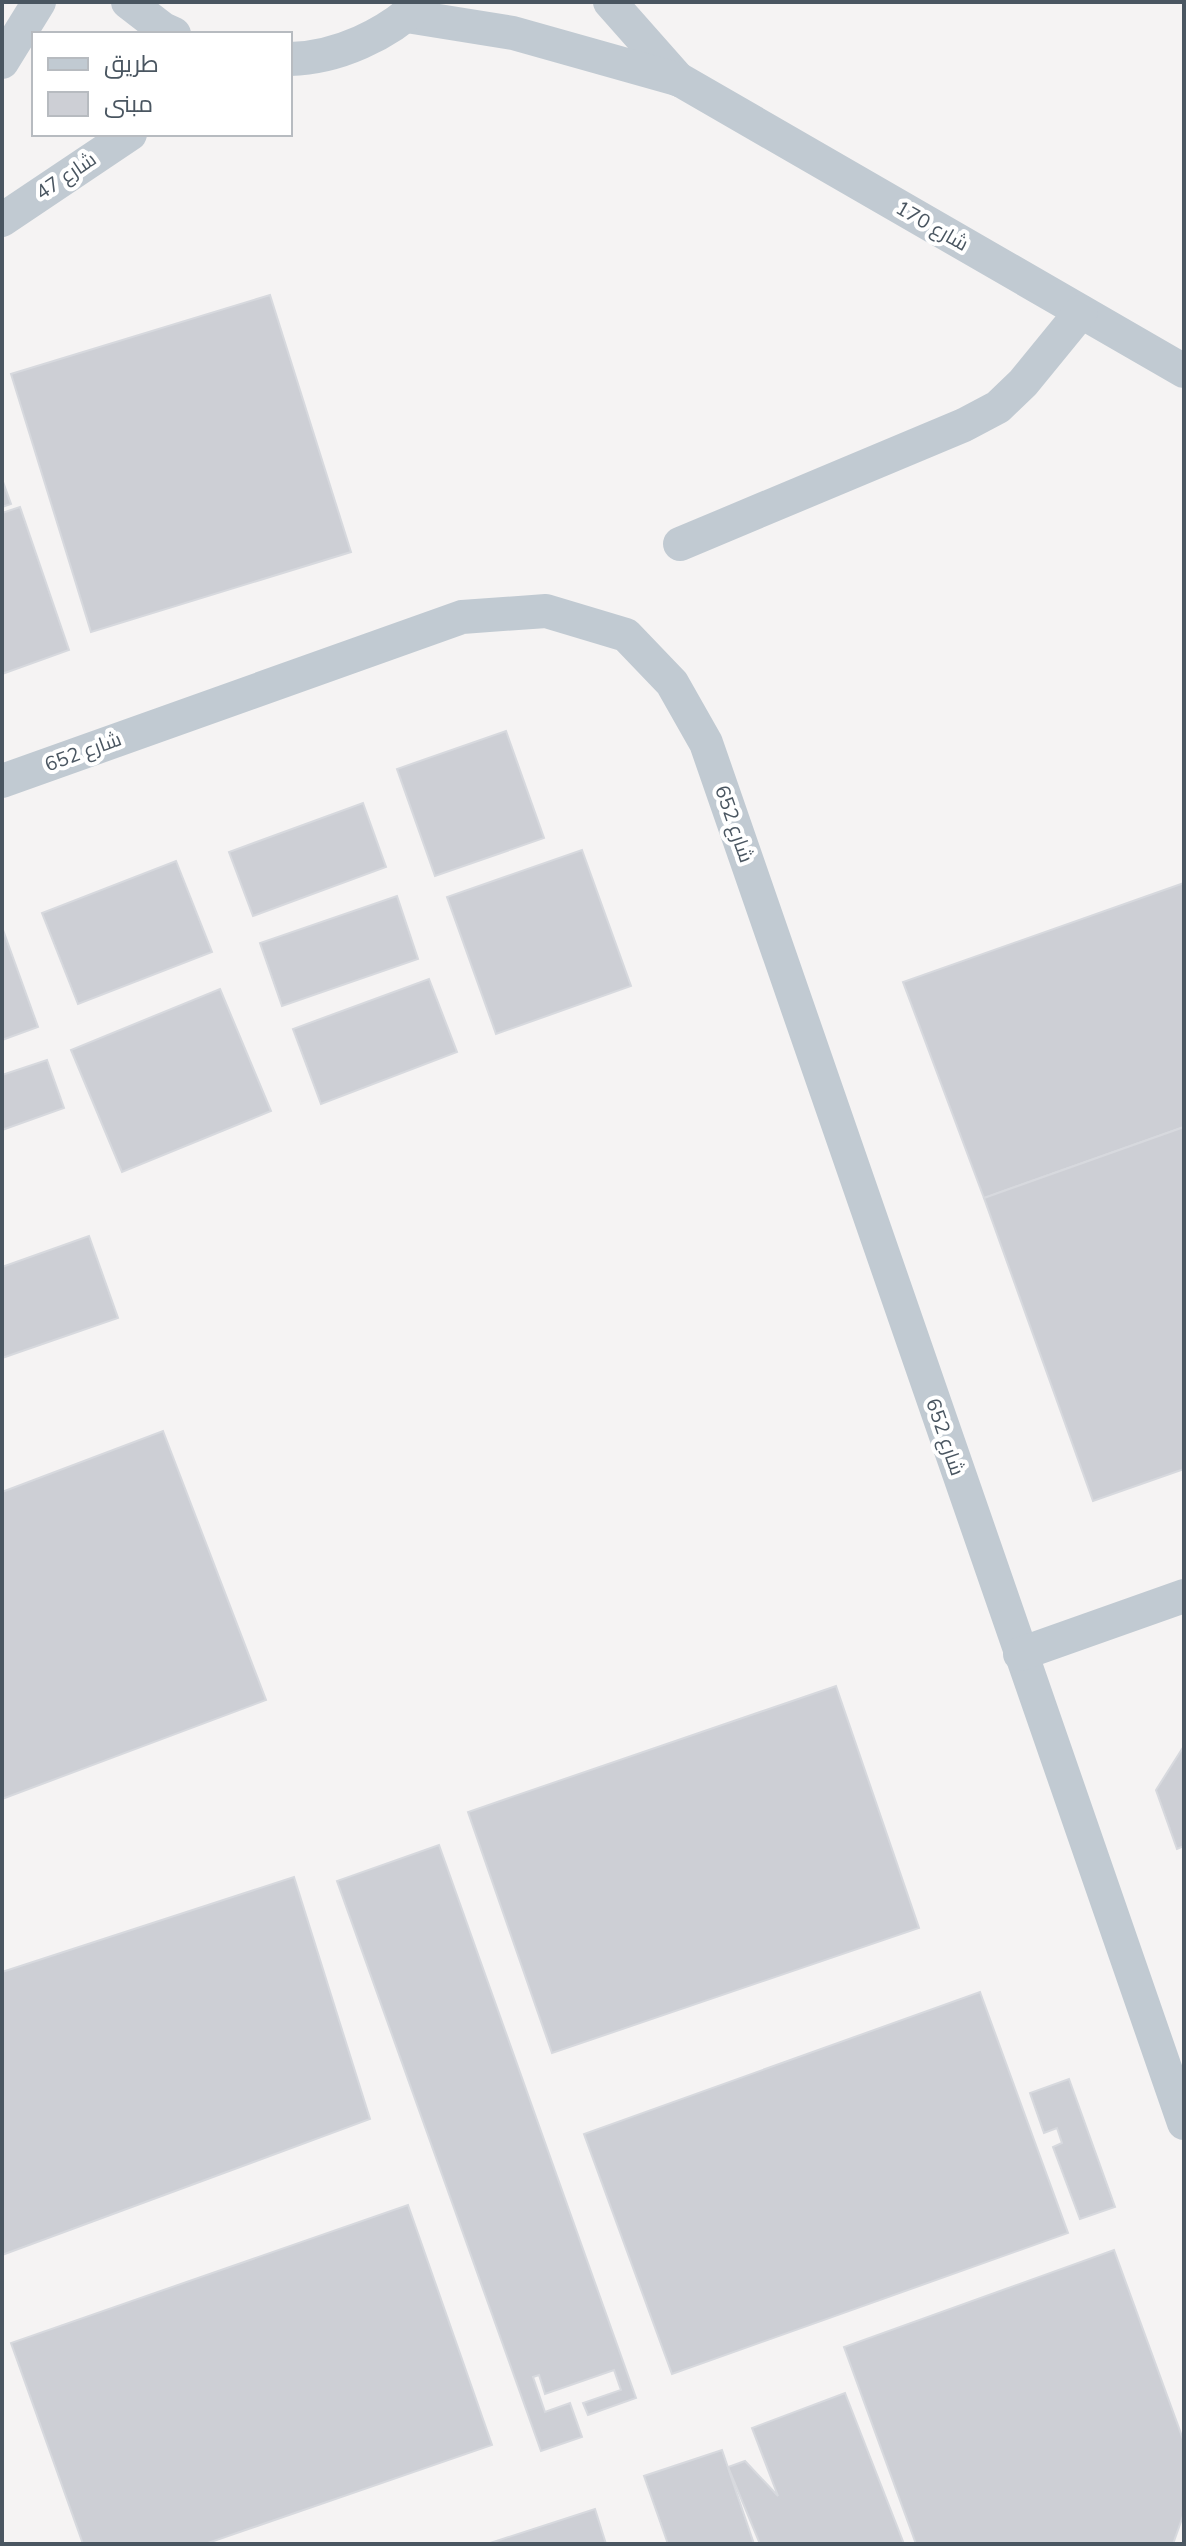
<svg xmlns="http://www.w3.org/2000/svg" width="1186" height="2546" viewBox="0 0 1186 2546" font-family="'Nunito Sans',Cairo,sans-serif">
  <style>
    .building { fill: #cdcfd5; stroke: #d7d9de; stroke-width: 2 }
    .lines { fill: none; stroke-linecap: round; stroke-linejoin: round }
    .street { stroke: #c1cad2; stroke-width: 34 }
    .labels { text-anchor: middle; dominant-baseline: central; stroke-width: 8; stroke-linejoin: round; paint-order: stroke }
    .street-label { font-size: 20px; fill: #4a5661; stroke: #fff }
  </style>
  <rect width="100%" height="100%" fill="#f5f3f3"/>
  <!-- building -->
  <g class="building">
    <polygon points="270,295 351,552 91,632 11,374"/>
    <polygon points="2,479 11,504 2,507"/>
    <polygon points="20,507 69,650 2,674 2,513"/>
    <polygon points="506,731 544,838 435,876 397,769"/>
    <polygon points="363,803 386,867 253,916 229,852"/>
    <polygon points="582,850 631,986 496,1034 447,897"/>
    <polygon points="176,861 212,952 78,1004 42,913"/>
    <polygon points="1184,883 1184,1127 984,1198 903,982"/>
    <polygon points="397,896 418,959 282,1006 260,943"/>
    <polygon points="2,927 38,1027 2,1040"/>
    <polygon points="429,979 457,1052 321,1104 293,1029"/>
    <polygon points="220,989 271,1111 122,1172 71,1050"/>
    <polygon points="47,1060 64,1108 2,1130 2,1075"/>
    <polygon points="1184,1127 1184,1469 1093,1501 984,1198"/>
    <polygon points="89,1236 118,1318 2,1358 2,1267"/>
    <polygon points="163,1431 266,1700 2,1799 2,1492"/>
    <polygon points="836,1686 919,1928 552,2053 468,1812"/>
    <polygon points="1184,1746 1184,1846 1177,1849 1156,1790"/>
    <polygon points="439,1845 636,2398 588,2415 583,2403 621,2390 614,2370 545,2394 539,2375 533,2377 545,2412 570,2403 582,2437 541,2451 337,1881"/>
    <polygon points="294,1877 370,2119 2,2255 2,1972"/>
    <polygon points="980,1992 1068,2233 672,2374 584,2134"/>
    <polygon points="1069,2079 1115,2207 1080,2219 1053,2147 1062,2143 1057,2128 1044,2133 1030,2093"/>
    <polygon points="408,2205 492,2445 205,2544 83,2544 11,2343"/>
    <polygon points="1114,2250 1184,2442 1184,2513 1173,2544 916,2544 844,2347"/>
    <polygon points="845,2393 904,2544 760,2544 728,2467 745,2461 778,2496 752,2428"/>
    <polygon points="722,2450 754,2544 668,2544 644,2476"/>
    <polygon points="595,2509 606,2544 487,2544"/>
  </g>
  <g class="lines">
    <!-- street -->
    <g class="street">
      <polyline points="128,2 163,29 174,34"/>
      <polyline points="610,2 679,80"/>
      <polyline points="407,16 513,33 680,80 1184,371"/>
      <path d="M 290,59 C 337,58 387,35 421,2"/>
      <polyline points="2,62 39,2"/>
      <polyline points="2,220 130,134"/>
      <polyline points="680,544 964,425 998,407 1023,383 1081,312"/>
      <polyline points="2,781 462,617 546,611 626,635 672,683 706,743 1184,2123"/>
      <polyline points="1020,1654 1184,1596"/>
    </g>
  </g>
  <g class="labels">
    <!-- street labels -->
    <g class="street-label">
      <text transform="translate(66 176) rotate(-34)">شارع 47</text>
      <text transform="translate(932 226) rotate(30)">شارع 170</text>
      <text transform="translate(83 752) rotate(-20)">شارع 652</text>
      <text transform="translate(734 824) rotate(71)">شارع 652</text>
      <text transform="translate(945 1437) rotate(71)">شارع 652</text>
    </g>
  </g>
  <!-- border -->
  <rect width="1186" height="2546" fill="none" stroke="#4a5661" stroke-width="8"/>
  <!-- legend -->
  <rect x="32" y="32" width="260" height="104" fill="#ffffff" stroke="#b7bbc0" stroke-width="2"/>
  <rect x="48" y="58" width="40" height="12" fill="#c1cad2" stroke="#b7bbc0" stroke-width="2"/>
  <text x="104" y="72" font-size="24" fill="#4a5661">طريق</text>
  <rect x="48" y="92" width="40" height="24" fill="#cdcfd5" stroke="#b7bbc0" stroke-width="2"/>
  <text x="104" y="112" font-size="24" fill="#4a5661">مبنى</text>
</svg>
